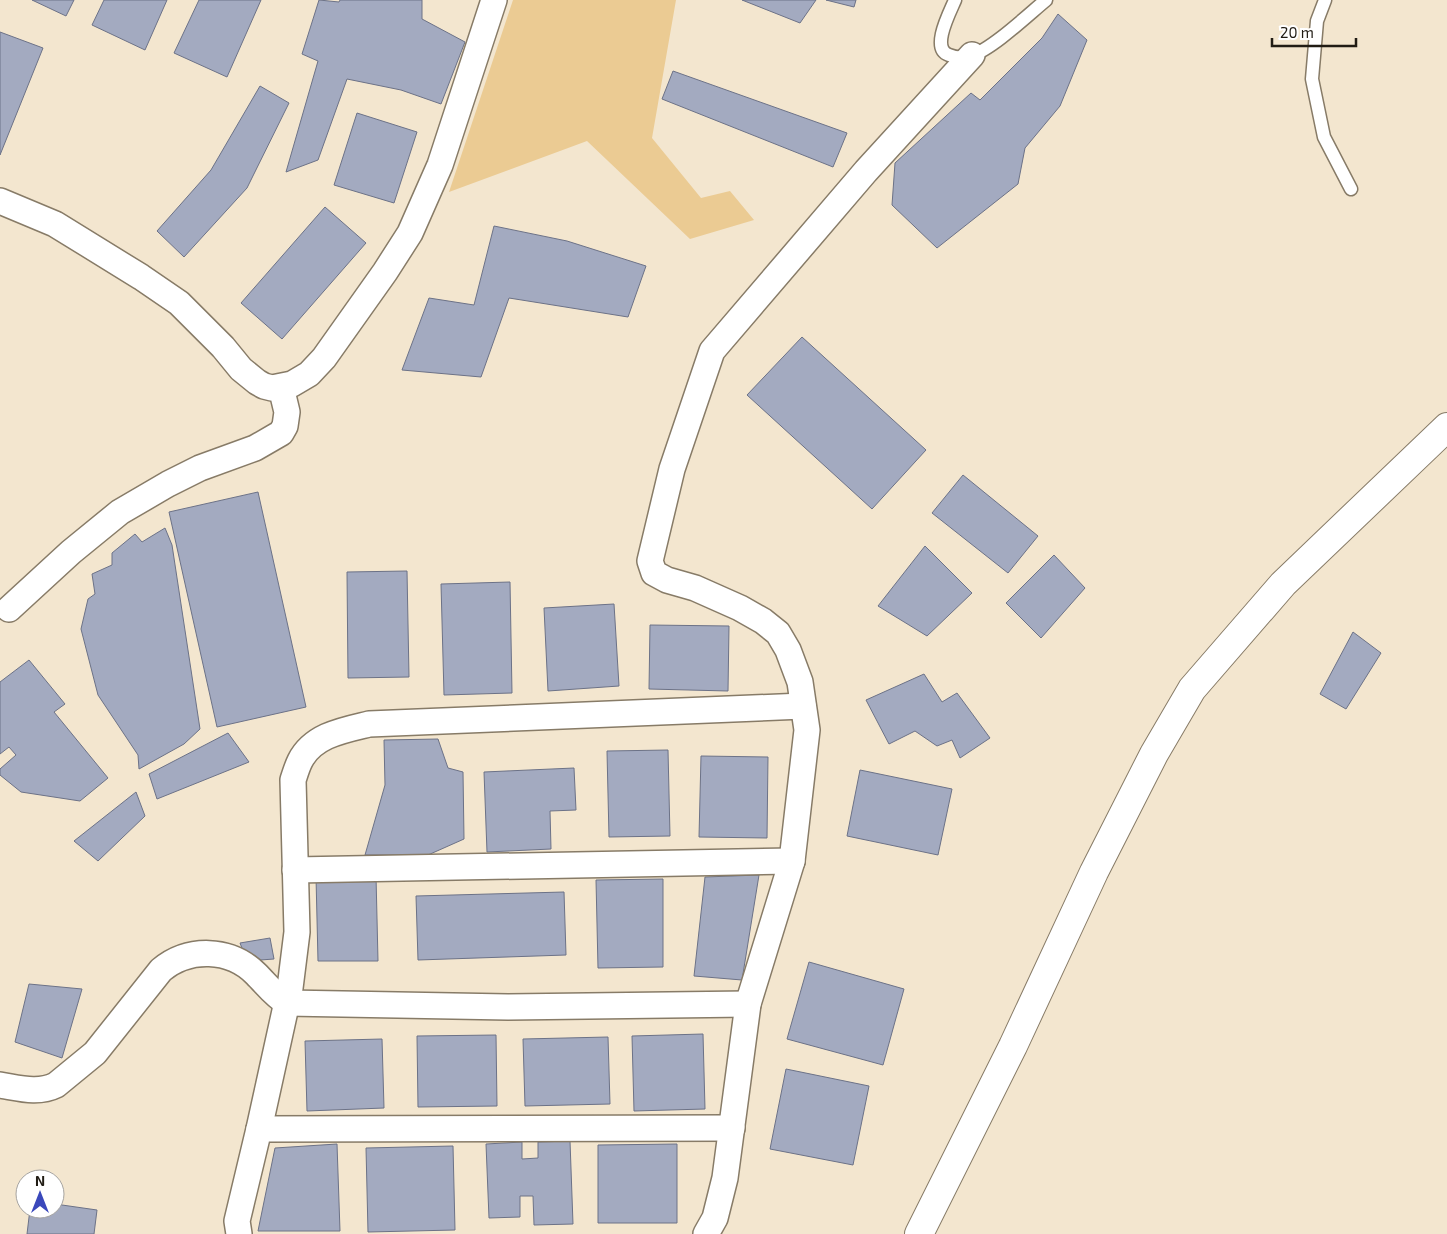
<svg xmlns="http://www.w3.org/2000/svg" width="1447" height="1234" viewBox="0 0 1447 1234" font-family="'Exo 2',sans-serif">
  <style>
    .green { fill: #ebcb93 }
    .building { fill: #a3aac0; stroke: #6c7287 }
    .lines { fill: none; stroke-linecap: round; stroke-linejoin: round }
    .lane-casing { stroke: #877b67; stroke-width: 15 }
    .street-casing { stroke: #877b67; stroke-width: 28 }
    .secondary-casing { stroke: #877b67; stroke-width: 30 }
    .lane { stroke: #fff; stroke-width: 12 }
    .street { stroke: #fff; stroke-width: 25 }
    .secondary { stroke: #fff; stroke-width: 28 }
  </style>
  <rect width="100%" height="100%" fill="#f3e6cf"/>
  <!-- green -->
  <polygon class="green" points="513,0 676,0 652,138 701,198 730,191 754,220 690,239 587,141 449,192"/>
  <!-- building -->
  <g class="building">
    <polygon points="32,0 74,0 66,16"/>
    <polygon points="104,0 167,0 145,50 92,25"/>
    <polygon points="199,0 261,0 227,77 174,53"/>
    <polygon points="319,0 339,2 340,0 422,0 422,19 465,42 441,104 401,90 347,79 318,160 286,172 318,61 302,54"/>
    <polygon points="742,0 816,0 800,23"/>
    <polygon points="826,0 856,0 854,7"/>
    <polygon points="1058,14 1087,40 1060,106 1025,148 1018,184 937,248 892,205 895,163 971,93 980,100 1042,38"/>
    <polygon points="0,32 43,48 0,155"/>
    <polygon points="673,71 847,133 833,167 662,99"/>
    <polygon points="260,86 289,103 247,188 184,257 157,231 211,170"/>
    <polygon points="357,113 417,132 394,203 334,185"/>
    <polygon points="325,207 366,243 282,339 241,303"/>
    <polygon points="494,226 567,241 646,266 628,317 509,298 481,377 402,370 429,298 474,305"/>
    <polygon points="802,337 926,450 872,509 747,395"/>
    <polygon points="963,475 1038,536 1008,573 932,513"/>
    <polygon points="258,492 306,707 217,727 169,512"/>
    <polygon points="165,528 172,545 200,729 184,744 139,769 138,755 98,695 81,629 88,599 95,594 92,574 112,565 112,553 135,534 142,542"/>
    <polygon points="925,546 972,593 927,636 878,606"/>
    <polygon points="1054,555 1085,588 1041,638 1006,603"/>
    <polygon points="407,571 409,677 348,678 347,572"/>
    <polygon points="510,582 512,693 444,695 441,584"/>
    <polygon points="614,604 619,686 548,691 544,608"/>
    <polygon points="650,625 729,626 728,691 649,689"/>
    <polygon points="1353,632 1381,653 1346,709 1320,694"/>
    <polygon points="29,660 65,704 54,712 108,778 80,801 21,792 0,775 0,769 16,755 9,747 0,754 0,682"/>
    <polygon points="924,674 942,702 957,693 990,738 960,758 952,740 937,746 915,731 889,744 866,700"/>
    <polygon points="228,733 249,762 157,799 149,774"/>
    <polygon points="438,739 448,768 463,772 464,839 428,855 365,855 385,785 384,740"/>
    <polygon points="668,750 670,836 609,837 607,751"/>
    <polygon points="701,756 768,757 767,838 699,837"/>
    <polygon points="574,768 576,810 550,811 551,849 487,852 484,772"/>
    <polygon points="860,770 952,789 938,855 847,836"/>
    <polygon points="136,792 145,816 98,861 74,841"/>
    <polygon points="759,875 742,980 694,976 705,877"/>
    <polygon points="376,876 378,961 318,961 316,877"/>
    <polygon points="663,879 663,967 598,968 596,880"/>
    <polygon points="564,892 566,955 418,960 416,896"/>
    <polygon points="270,938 274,959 247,961 240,943"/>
    <polygon points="809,962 904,989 883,1065 787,1039"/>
    <polygon points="29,984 82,989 62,1058 15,1042"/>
    <polygon points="703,1034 705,1109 634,1111 632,1036"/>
    <polygon points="496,1035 497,1106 418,1107 417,1036"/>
    <polygon points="608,1037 610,1104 525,1106 523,1039"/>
    <polygon points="382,1039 384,1108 307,1111 305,1041"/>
    <polygon points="786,1069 869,1086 853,1165 770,1149"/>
    <polygon points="570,1141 573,1224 534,1225 533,1196 520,1196 520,1217 489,1218 486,1144 522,1142 522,1159 538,1158 538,1142"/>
    <polygon points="337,1144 340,1231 258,1231 275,1148"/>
    <polygon points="677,1144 677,1223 598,1223 598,1145"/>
    <polygon points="453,1146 455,1230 368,1232 366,1148"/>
    <polygon points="55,1204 97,1210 94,1234 27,1234 30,1209 55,1209"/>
  </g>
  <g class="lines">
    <defs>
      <g id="lane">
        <path d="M 955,0 C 950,12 930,49 949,55 C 956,58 965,58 972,55 C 991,50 1029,14 1046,0"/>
        <polyline points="1325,0 1317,21 1312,79 1324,137 1351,189"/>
      </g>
      <g id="street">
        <polyline points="0,201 55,224 141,277 179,303 223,347 241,369 257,382 264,386 272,388 292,384 309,374 324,358 385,272 410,233 440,165 494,0"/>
        <polyline points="9,609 71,552 120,512 168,484 200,468 255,448 281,433 285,426 287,412 281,387"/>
        <polyline points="295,870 792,861"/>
        <path d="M 0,1085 C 19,1088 38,1094 56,1085 L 95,1053 L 161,970 C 189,947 230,948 256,974 C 267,985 274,995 287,1003 L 508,1007 L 748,1004"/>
        <path d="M 259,1129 L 290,988 L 297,932 L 293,780 C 295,774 297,767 300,761 C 313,735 344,730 369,724 L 803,706"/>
        <polyline points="239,1234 237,1221 259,1129 732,1128"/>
        <polyline points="706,1234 715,1218 725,1178 748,1004 792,861 807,730 800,682 788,650 778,633 763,621 740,608 695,588 667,580 654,573 650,561 672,469 712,351 866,171 972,55"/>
      </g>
      <polyline id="secondary" points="919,1234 1013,1046 1094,872 1154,754 1192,689 1283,584 1447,427"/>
    </defs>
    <!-- lane casing -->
    <use href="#lane" class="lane-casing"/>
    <!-- street casing -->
    <use href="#street" class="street-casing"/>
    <!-- secondary casing -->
    <use href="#secondary" class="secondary-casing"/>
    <!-- lane -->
    <use href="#lane" class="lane"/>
    <!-- street -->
    <use href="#street" class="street"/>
    <!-- secondary -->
    <use href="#secondary" class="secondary"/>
  </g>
  <!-- north arrow -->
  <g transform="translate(40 1194)"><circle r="24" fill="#ffffff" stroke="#a6a4a1"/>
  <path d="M0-4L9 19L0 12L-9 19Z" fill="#3a48bb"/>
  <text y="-8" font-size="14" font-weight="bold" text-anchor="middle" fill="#211c14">N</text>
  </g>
  <!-- scale -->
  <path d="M1272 38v8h84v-8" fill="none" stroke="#211c14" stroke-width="2.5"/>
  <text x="1280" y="38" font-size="15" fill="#211c14" stroke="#ffffff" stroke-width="4" paint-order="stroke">20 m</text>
</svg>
